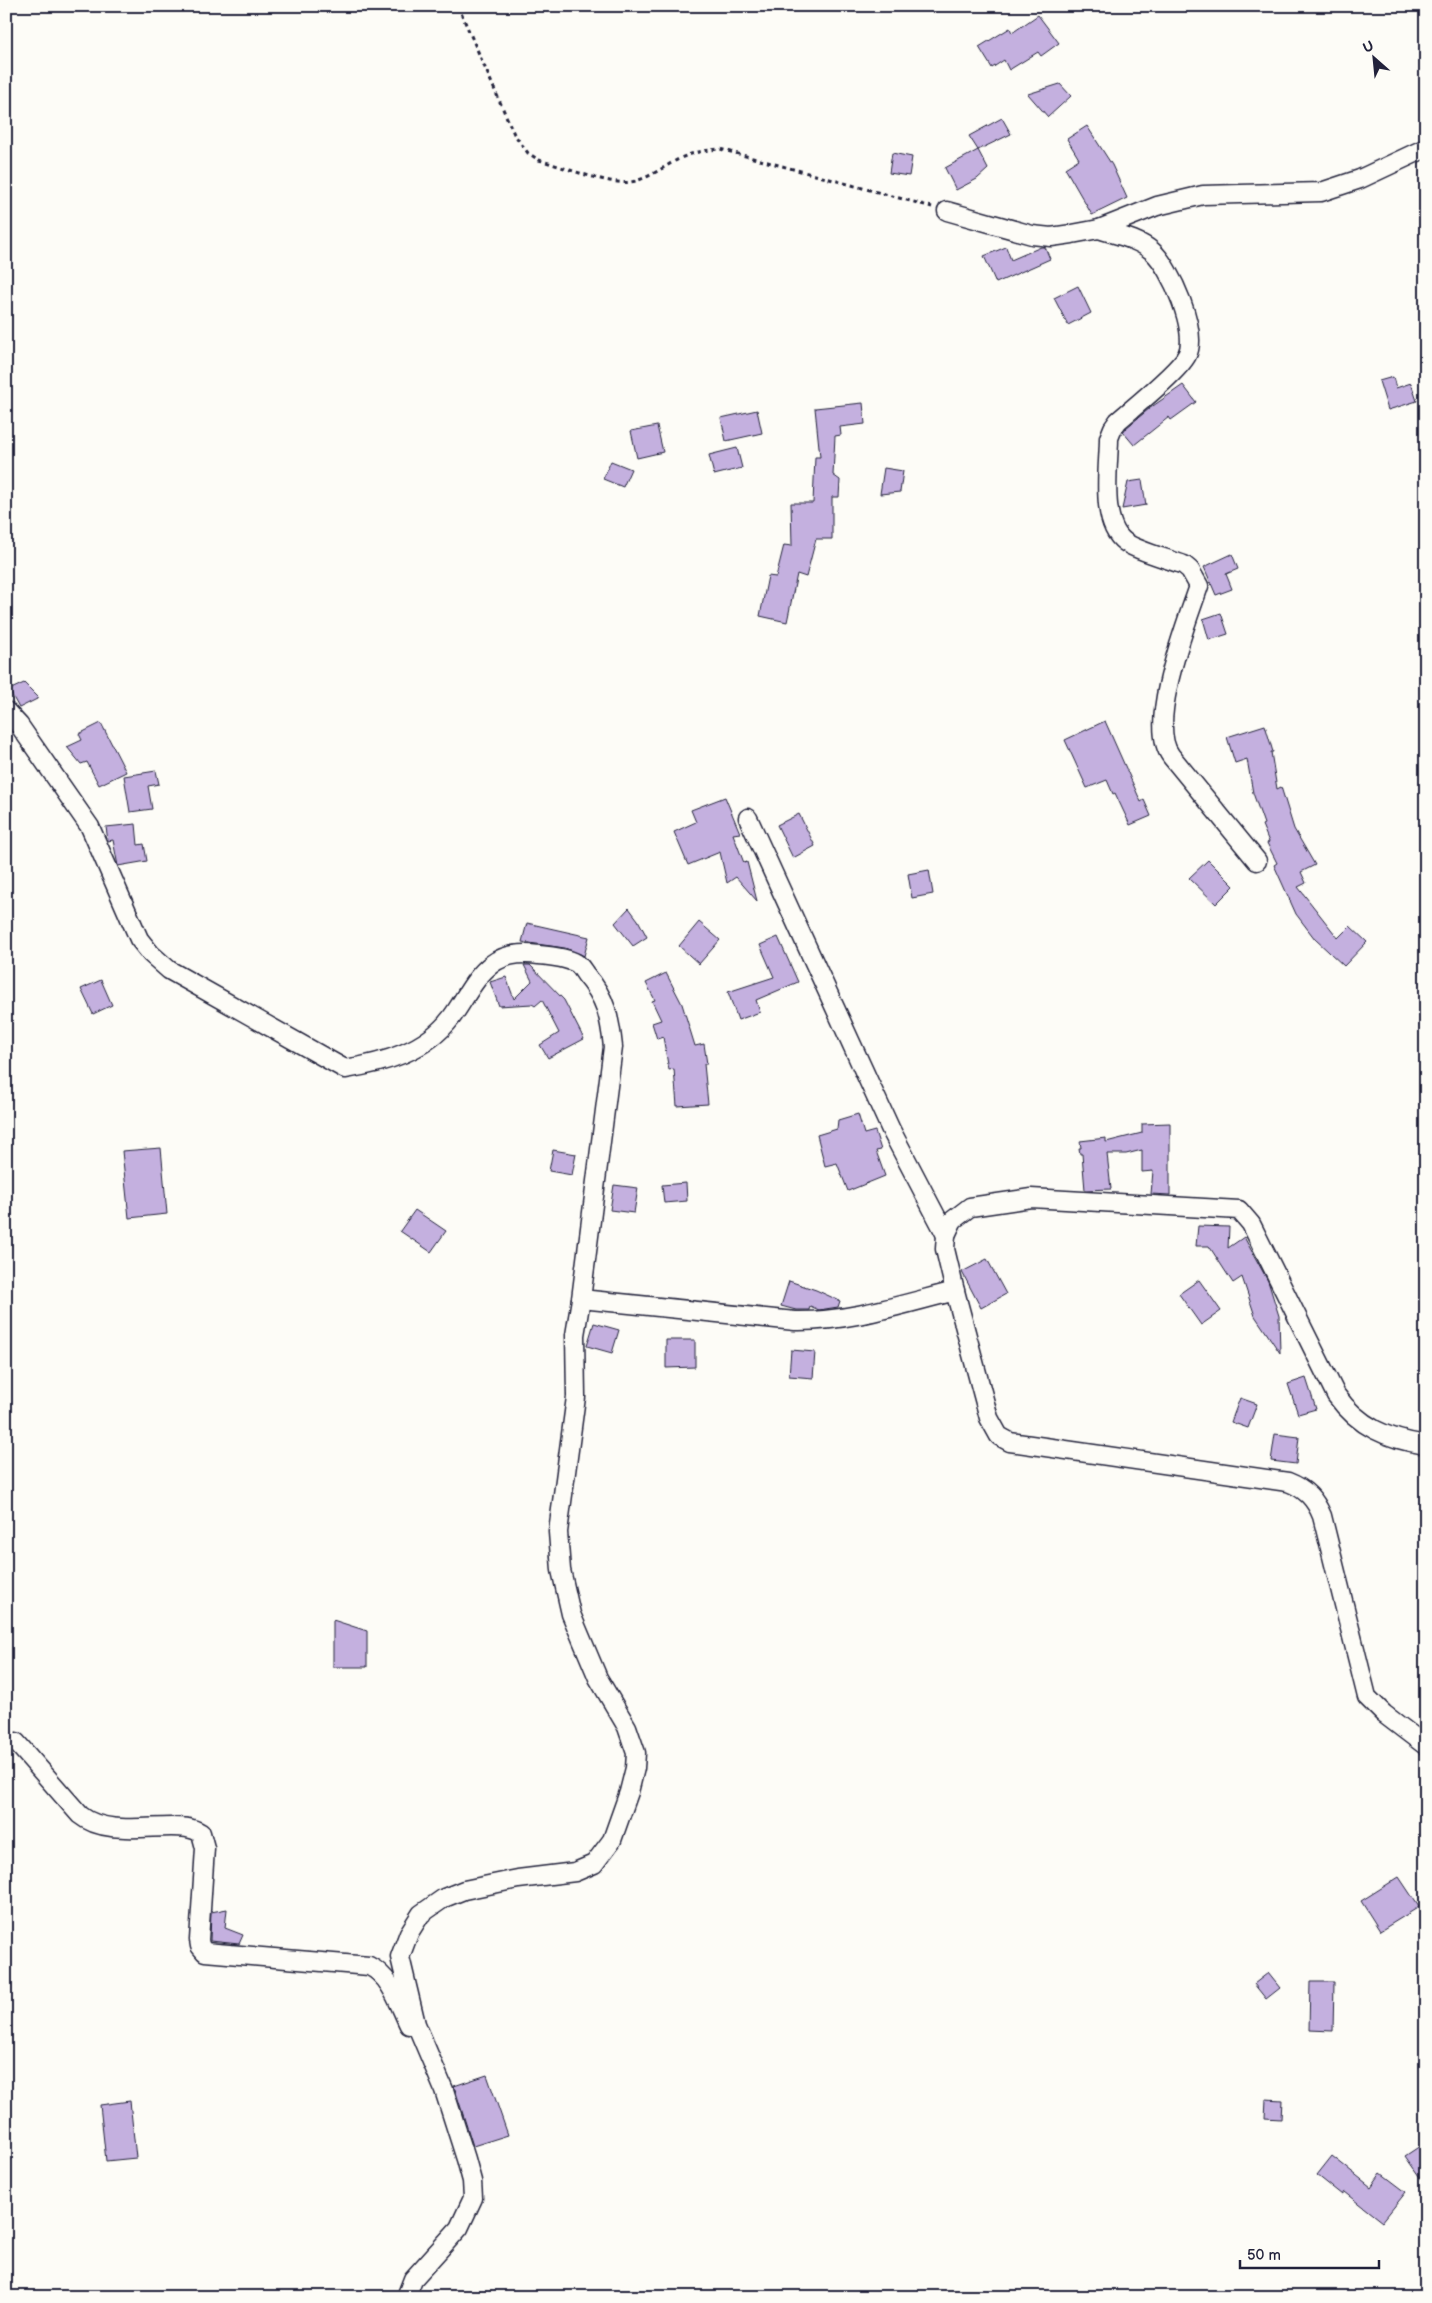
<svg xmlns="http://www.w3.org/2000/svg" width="1432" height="2303" viewBox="0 0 1432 2303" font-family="'Balsamiq Sans',sans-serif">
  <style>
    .building { fill: #c4b0df; stroke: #22223b }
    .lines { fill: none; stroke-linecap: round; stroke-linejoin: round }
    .minor-casing { stroke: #22223b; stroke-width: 21 }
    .path { stroke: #22223b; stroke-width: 3; stroke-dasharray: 4 4; stroke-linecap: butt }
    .minor { stroke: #fdfcf7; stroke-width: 18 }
  </style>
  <rect width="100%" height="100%" fill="#fdfcf7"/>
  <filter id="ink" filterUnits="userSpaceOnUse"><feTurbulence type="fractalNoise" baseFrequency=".02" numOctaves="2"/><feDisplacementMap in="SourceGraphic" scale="10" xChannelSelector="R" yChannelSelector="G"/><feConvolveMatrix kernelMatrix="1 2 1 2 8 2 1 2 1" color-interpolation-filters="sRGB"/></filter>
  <g filter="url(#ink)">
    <!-- building -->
    <g class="building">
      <polygon points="1038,15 1059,43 1041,56 1038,52 1009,70 1004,60 992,68 979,47 1010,28 1012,33"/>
      <polygon points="1060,84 1071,96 1048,117 1028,94"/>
      <polygon points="1002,118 1011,134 978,150 969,136"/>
      <polygon points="1087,126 1112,165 1127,198 1092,215 1065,168 1079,159 1067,139"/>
      <polygon points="978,150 988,169 977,179 956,190 945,168"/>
      <polygon points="892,153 912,157 909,176 889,173"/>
      <polygon points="1006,247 1011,260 1041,247 1045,247 1050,259 996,283 984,256"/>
      <polygon points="1078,286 1091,313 1068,325 1054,298"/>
      <polygon points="1393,377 1396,388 1411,383 1417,401 1388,410 1379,381"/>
      <polygon points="1183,385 1196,402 1171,420 1169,417 1134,445 1123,432 1126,428 1150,408"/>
      <polygon points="863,403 865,424 840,427 841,435 835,436 833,475 840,480 839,497 832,497 832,539 816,539 806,577 797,574 787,622 760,616 768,576 776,577 784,545 792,546 791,503 813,503 815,457 820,457 815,408"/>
      <polygon points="757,410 762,433 726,441 721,418"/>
      <polygon points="657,426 663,452 637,458 631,431"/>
      <polygon points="737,448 742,468 714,475 709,455"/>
      <polygon points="611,461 631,469 623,487 603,479"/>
      <polygon points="884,468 903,471 900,492 880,494"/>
      <polygon points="1142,480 1146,505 1122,509 1128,482"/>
      <polygon points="1232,554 1238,569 1226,574 1232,589 1216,595 1204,567"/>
      <polygon points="1221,613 1228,634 1209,640 1203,619"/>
      <polygon points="24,683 39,698 19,708 9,690"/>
      <polygon points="1105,721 1141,802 1144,800 1151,816 1130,825 1115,793 1113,794 1107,780 1087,788 1065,740"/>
      <polygon points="101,723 126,772 99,785 87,762 81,764 67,747 82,740 79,734"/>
      <polygon points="1265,725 1273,752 1271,752 1277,789 1281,787 1294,829 1315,865 1301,872 1306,883 1298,887 1338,938 1350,926 1367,942 1344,966 1315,939 1296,914 1274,865 1277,863 1267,843 1269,842 1262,825 1264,824 1253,793 1247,759 1235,763 1227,737"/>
      <polygon points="156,771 159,784 148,786 152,809 130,812 124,776"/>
      <polygon points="725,797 740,833 733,834 744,863 747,862 757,901 736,877 727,883 720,852 688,865 674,832 696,822 691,810"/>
      <polygon points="799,814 815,846 793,858 777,825"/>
      <polygon points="136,824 138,845 144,844 147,861 118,866 113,840 108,841 106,827"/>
      <polygon points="1208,860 1234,886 1216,904 1189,878"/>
      <polygon points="929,870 933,894 912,898 908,874"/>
      <polygon points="629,908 638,920 647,937 633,946 615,923"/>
      <polygon points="699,922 720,940 699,964 679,946"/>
      <polygon points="527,923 589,937 584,956 565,948 522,942"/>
      <polygon points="778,937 798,982 756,1000 760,1012 738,1020 728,992 774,977 760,945"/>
      <polygon points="524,965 530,965 564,1000 584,1039 548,1058 540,1045 559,1033 542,1000 535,1006 532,1004 499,1006 490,982 506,977 514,999 532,981"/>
      <polygon points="666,973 682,1004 695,1046 704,1044 707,1064 704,1064 708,1104 677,1106 674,1069 669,1070 663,1037 657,1039 652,1023 661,1020 652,1001 655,1000 646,983"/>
      <polygon points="101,980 112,1005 93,1014 81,989"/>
      <polygon points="858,1114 864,1134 875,1131 881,1150 876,1151 885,1176 848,1191 837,1163 825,1166 817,1135 837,1129 838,1120"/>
      <polygon points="1170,1123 1170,1195 1151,1194 1153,1171 1142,1172 1142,1150 1126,1154 1107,1154 1111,1189 1085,1190 1082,1154 1080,1154 1079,1148 1081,1148 1080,1141 1106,1138 1106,1142 1142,1133 1142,1124"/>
      <polygon points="161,1148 167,1214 129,1218 122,1151"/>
      <polygon points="553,1150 576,1154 572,1175 549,1171"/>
      <polygon points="686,1183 687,1201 664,1203 662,1185"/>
      <polygon points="614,1185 638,1188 634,1213 610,1210"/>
      <polygon points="415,1210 446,1231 431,1252 400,1231"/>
      <polygon points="1198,1226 1229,1227 1228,1248 1244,1237 1268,1281 1279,1316 1280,1353 1255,1316 1242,1277 1233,1283 1209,1246 1196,1246"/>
      <polygon points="987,1259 1006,1294 981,1308 962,1272"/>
      <polygon points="1199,1280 1221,1311 1201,1325 1179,1294"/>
      <polygon points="789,1281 816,1290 840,1301 838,1307 819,1310 810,1306 809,1310 796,1310 781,1306"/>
      <polygon points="594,1323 619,1330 612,1353 587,1346"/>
      <polygon points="666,1340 695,1340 695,1367 666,1368"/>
      <polygon points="791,1350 815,1352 813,1378 789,1376"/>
      <polygon points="1306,1378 1316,1409 1298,1414 1288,1384"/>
      <polygon points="1240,1398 1257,1404 1248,1428 1231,1422"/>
      <polygon points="1275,1434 1299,1437 1296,1464 1271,1461"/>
      <polygon points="333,1620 367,1631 367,1667 333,1667"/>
      <polygon points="1399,1877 1419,1907 1380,1931 1361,1901"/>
      <polygon points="227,1909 225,1928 243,1935 239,1944 210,1941 211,1912"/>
      <polygon points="1268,1973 1280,1988 1266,1999 1254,1984"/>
      <polygon points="1310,1982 1334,1982 1333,2031 1309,2030"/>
      <polygon points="487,2075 508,2135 473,2146 454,2086"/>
      <polygon points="1266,2099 1282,2100 1281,2119 1265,2118"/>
      <polygon points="130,2101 136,2158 106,2161 100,2105"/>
      <polygon points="1426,2142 1426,2186 1405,2156"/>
      <polygon points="1332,2156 1371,2187 1381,2173 1406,2192 1382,2222 1344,2192 1342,2195 1317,2175"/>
    </g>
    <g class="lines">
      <defs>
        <g id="minor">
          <polyline points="947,211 1032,235 1051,237 1072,234 1099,229 1157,206 1203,195 1321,192 1360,179 1426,148"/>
          <path d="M 1099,229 C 1117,235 1138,239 1152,251 C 1171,267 1199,333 1187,355 C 1179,371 1134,407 1118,421 L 1113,428 L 1109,438 C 1109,467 1099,523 1125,542 C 1137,551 1169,559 1184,565 L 1190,570 L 1199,586 C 1187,622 1146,724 1171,756 L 1257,861"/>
          <path d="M 6,711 L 19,725 L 90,827 L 139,939 L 151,954 L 169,970 L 345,1069 C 384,1063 426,1051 451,1018 C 464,1001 474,977 492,964 C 505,954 524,953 539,955 C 550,956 567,958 576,963 C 580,965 583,971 586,975 C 606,998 610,1018 613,1047 L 581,1299 L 795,1321 C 849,1322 903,1304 955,1291 L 989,1418 L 999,1436 L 1010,1442 L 1288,1482 C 1306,1489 1315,1499 1322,1516 L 1367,1697 L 1384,1714 L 1426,1746"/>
          <polyline points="748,818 891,1130 946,1235"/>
          <path d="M 955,1291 L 945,1249 L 946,1235 L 953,1220 L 970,1207 L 1031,1198 L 1239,1210 L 1251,1224 L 1336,1395 C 1359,1427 1387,1439 1426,1445"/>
          <path d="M 16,1742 L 80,1815 C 103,1834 142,1827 171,1827 C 182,1827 191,1827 201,1833 L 205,1848 L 199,1940 L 200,1946 L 205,1952 L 369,1966 C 391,1976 399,2005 409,2025"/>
          <polyline points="406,2297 413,2279 459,2228 473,2198 472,2181 466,2159 444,2090 416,2024 400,1957 409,1933 421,1914 444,1898 464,1890 518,1879 575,1872 594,1864 612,1840 629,1792 635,1768 636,1753 627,1727 598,1678 571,1614 561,1570 558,1532 576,1397 575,1335 581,1299"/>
        </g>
      </defs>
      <!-- minor casing -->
      <use href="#minor" class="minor-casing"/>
      <!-- path -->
      <path class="path" d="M 458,6 L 514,134 L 528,153 L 539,160 C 561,166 610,186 631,182 C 651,178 665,165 683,157 C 695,152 707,150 720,149 L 932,207"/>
      <!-- minor -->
      <use href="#minor" class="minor"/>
    </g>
  </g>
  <!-- margin -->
  <rect width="1432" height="2303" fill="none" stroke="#fdfcf7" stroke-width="25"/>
  <rect x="12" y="12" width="1407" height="2278" fill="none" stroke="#22223b" stroke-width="2" filter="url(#ink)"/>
  <!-- north arrow -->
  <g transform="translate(1374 58) rotate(333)" stroke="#fdfcf7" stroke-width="4" paint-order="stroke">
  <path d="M0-4L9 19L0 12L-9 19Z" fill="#22223b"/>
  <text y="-8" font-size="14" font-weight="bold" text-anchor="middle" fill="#22223b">U</text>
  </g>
  <!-- scale -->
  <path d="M1240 2260v8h139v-8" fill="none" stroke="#22223b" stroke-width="2.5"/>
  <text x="1247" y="2260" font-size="15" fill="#22223b" stroke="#fdfcf7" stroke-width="4" paint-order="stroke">50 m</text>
</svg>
